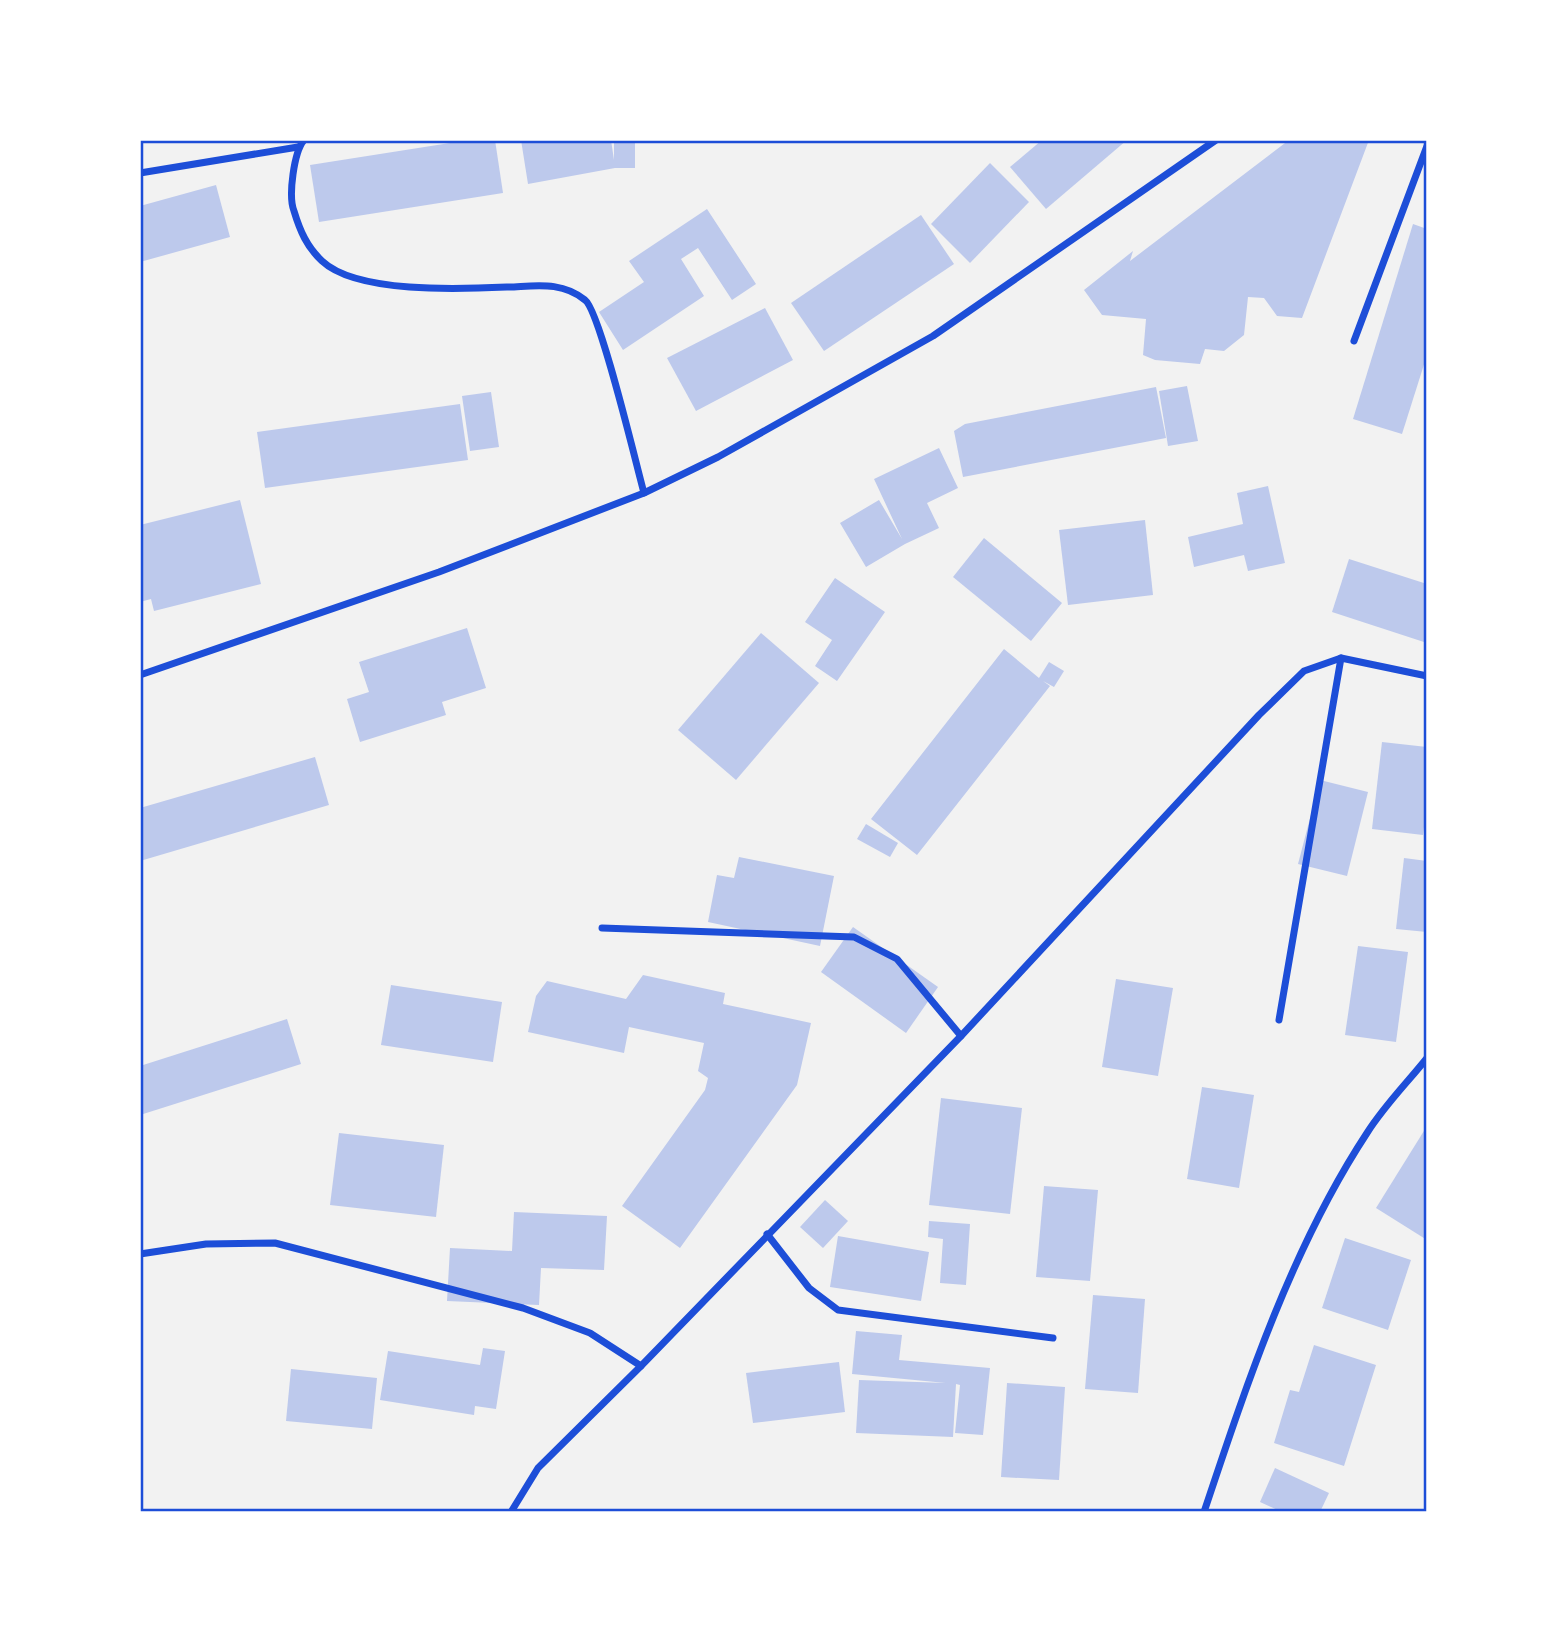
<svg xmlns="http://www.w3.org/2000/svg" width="1567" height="1652" viewBox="0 0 1567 1652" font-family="Quicksand,sans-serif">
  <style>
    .building { fill: #bdc9ec }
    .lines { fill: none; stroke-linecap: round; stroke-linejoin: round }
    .minor { stroke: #1d4ed8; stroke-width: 7 }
    .neatline { fill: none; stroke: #1d4ed8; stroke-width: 2.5 }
  </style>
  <rect width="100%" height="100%" fill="#f2f2f2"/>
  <!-- building -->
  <g class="building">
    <polygon points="469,140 495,140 503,193 319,222 310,165"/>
    <polygon points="521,140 611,140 614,160 614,140 635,140 635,168 615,168 528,184"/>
    <polygon points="1042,140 1127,140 1046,209 1010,167"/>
    <polygon points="1289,140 1369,140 1302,318 1277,316 1264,298 1248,297 1244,335 1224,351 1205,349 1200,364 1155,360 1143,355 1146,319 1102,315 1084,290 1133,251 1130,261"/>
    <polygon points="990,163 1029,202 970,263 931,224"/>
    <polygon points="216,185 230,237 140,262 140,206"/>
    <polygon points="707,209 756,284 732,300 698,248 681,259 704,296 623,350 599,312 644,282 629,261"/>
    <polygon points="921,215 954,264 824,351 791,303"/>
    <polygon points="1413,224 1427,229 1427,355 1402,434 1353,419"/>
    <polygon points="765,308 793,360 696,411 667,358"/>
    <polygon points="1187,386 1198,441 1168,446 1159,391"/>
    <polygon points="1156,387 1166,438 963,477 954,431 965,424"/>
    <polygon points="491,392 499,447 470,451 462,396"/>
    <polygon points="460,404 468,460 265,488 257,432"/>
    <polygon points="939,448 958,488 927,503 939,528 905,544 866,567 840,523 879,500 902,539 874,479"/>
    <polygon points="1268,486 1285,563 1248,571 1244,555 1194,567 1188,537 1243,524 1237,493"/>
    <polygon points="240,500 261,584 154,611 151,599 140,602 140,525"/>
    <polygon points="1145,520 1153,595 1068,605 1059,530"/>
    <polygon points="984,538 1062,603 1031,641 953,577"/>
    <polygon points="1349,559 1427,584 1427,643 1332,612"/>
    <polygon points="835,578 885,612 837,681 815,666 832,640 805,622"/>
    <polygon points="467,628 486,688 442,702 446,715 360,742 347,699 369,692 359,662"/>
    <polygon points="761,633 819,683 736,780 678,730"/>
    <polygon points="1004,649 1039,678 1049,662 1064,671 1054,687 1043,681 1050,686 917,855 871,819"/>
    <polygon points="1382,742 1427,747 1427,804 1423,835 1372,829"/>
    <polygon points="315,757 329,805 140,861 140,808"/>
    <polygon points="1320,780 1368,792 1347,876 1298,864"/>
    <polygon points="866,824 898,843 890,857 857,839"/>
    <polygon points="739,857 834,876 820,946 708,922 717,875 734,878"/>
    <polygon points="1404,858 1427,861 1427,932 1396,929"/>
    <polygon points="853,927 938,987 906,1033 821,972"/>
    <polygon points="1358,946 1408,952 1396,1042 1345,1035"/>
    <polygon points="643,975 725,993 723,1004 811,1023 797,1085 680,1248 622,1206 705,1090 708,1078 698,1071 704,1043 629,1027 624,1053 528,1032 536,996 547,981 626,999"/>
    <polygon points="1116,979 1173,988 1158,1076 1102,1067"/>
    <polygon points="391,985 502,1002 493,1062 381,1045"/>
    <polygon points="287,1019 301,1064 140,1115 140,1066"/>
    <polygon points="1202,1087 1254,1095 1239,1188 1187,1179"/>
    <polygon points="941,1098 1022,1108 1010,1214 929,1205"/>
    <polygon points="1427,1126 1427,1240 1376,1208"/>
    <polygon points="339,1133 444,1145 436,1217 330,1205"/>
    <polygon points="1044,1186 1098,1190 1090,1281 1036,1277"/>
    <polygon points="825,1200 848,1221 823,1248 800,1227"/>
    <polygon points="514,1212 607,1216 604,1270 541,1268 539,1305 447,1301 450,1248 512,1251"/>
    <polygon points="929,1221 970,1224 966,1285 940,1283 943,1239 928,1237"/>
    <polygon points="838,1236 929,1252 921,1301 830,1287"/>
    <polygon points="1345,1238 1411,1260 1388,1330 1322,1308"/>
    <polygon points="1093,1295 1145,1299 1138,1393 1085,1389"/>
    <polygon points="856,1331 902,1335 899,1360 990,1368 983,1435 955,1433 960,1385 956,1384 953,1437 856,1433 859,1380 946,1383 852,1374"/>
    <polygon points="1314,1345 1376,1365 1344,1466 1274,1443 1290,1390 1299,1392"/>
    <polygon points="483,1348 505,1351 496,1409 475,1406 474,1415 380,1400 388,1351 480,1365"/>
    <polygon points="839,1362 845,1412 753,1423 746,1373"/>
    <polygon points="291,1369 377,1378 372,1429 286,1421"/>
    <polygon points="1007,1383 1065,1387 1059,1480 1001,1477"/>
    <polygon points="1275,1468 1329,1493 1320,1512 1282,1512 1260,1502"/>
  </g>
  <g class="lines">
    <!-- minor -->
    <g class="minor">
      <path d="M 304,140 C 294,152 288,196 294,211 C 300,231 307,247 322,261 C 357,294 462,289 509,287 C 536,286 562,281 585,300 C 600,311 636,464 644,493"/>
      <polyline points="140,173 298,147"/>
      <polyline points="1354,341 1427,146"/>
      <polyline points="140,675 439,572 644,493 718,457 933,336 1216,140"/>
      <polyline points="602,928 854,937 897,959 961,1036"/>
      <polyline points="1279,1020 1341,658"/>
      <polyline points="767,1234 809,1288 838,1310 1053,1338"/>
      <polyline points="140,1254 206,1244 275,1243 523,1308 590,1333 641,1366"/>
      <polyline points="511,1512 538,1468 641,1366 961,1036 1259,715 1304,671 1341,658 1427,676"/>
      <path d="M 1204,1512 C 1247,1383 1292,1247 1367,1133 C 1384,1106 1407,1083 1427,1058"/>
    </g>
  </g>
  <!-- border -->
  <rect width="1567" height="1652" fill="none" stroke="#ffffff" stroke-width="284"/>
  <rect x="142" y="142" width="1283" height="1368" class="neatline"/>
</svg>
